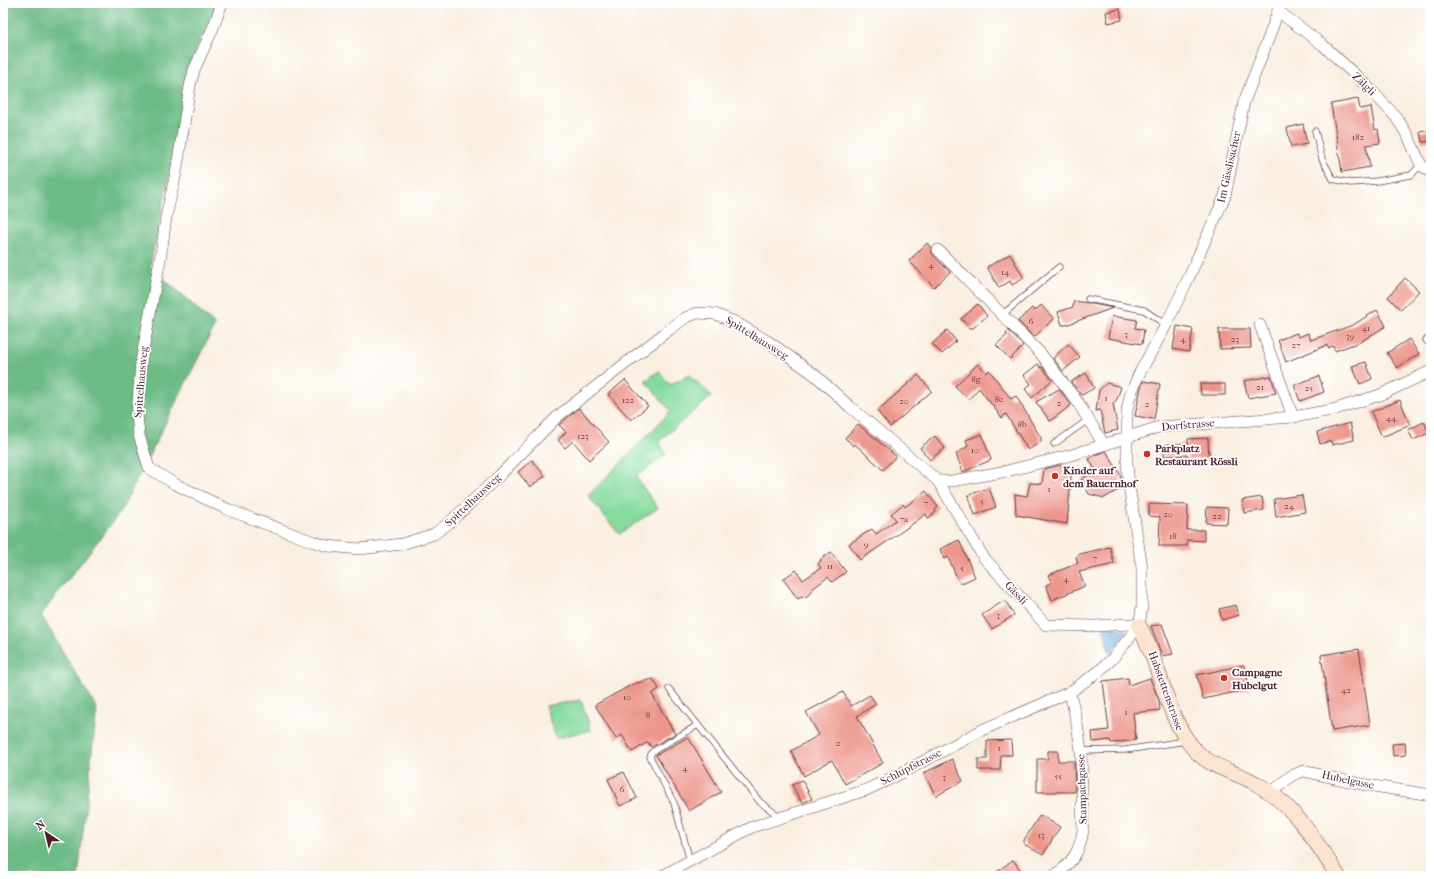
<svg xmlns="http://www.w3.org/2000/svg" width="1434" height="879" viewBox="0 0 1434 879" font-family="'IM FELL French Canon',serif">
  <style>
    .green { fill: #85db9e; stroke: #687d64 }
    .forest { fill: #6cbb85; stroke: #5b6d58 }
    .water { fill: #66a9db; stroke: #586483 }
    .building { fill: #ed968b }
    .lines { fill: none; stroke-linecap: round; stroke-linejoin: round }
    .lane-casing { stroke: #643e46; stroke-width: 7 }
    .street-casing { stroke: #643e46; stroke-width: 12 }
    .secondary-casing { stroke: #643e46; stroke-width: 16 }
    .lane { stroke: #fff; stroke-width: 5.5 }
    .street { stroke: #fff; stroke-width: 11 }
    .secondary { stroke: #fde4d0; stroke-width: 15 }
    .poi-dot { fill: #c8321e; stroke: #fff; stroke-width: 1.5 }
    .labels { text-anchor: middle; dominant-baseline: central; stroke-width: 3.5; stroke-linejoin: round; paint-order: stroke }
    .number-label { font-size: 9px; fill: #733d43 }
    .street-label { font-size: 11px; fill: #4a1f2b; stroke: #fff }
    .poi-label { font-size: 11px; font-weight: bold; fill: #4a1f2b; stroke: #fff; text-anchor: start }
  </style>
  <rect width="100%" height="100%" fill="#fff"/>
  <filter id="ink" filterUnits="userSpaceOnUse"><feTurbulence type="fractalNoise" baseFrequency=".025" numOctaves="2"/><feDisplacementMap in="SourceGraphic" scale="8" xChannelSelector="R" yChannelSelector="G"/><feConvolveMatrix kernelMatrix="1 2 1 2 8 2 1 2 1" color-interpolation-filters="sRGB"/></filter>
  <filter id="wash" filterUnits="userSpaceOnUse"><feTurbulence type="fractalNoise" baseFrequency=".012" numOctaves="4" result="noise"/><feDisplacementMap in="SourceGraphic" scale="16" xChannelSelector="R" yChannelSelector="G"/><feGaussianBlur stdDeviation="0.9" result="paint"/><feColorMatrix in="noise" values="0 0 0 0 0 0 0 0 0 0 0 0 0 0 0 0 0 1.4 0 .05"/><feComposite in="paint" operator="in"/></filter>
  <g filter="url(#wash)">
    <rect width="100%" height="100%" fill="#f9efe1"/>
    <!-- green -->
    <g class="green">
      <polygon points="659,371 670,385 689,375 712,396 659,441 666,454 636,477 658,508 619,534 588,496 671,411 645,381"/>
      <polygon points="581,700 591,730 556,738 545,706"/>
    </g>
    <!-- forest -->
    <polygon class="forest" points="3,3 218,3 217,7 197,46 186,79 173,159 150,266 215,325 121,511 41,615 97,709 78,876 3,876"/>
    <!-- water -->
    <polygon class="water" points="1103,626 1114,626 1127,631 1111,653 1109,652"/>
    <g id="blocks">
      <!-- building -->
      <g class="building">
        <polygon points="1120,9 1122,20 1108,23 1106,12"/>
        <polygon points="1358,99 1360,109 1371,107 1375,130 1378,129 1380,143 1366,145 1370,167 1342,172 1331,104"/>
        <polygon points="1303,124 1307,144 1291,147 1287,128"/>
        <polygon points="1431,130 1431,141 1422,142 1420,132"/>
        <polygon points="927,243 931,248 931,251 933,255 950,272 934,287 909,261"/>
        <polygon points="1010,254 1024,278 1012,285 1010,281 999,288 987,267"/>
        <polygon points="1405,278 1419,291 1401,310 1388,297"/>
        <polygon points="1074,301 1088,303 1113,308 1066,325 1062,325 1058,312 1073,307"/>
        <polygon points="978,304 987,316 973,328 969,328 961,319"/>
        <polygon points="1041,305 1054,319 1034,337 1018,321 1032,308 1035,311"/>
        <polygon points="1377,310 1386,326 1360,342 1335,351 1333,346 1328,348 1327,345 1286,362 1278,340 1297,333 1299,337 1308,333 1311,340 1353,325"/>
        <polygon points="1112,316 1137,320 1135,328 1144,330 1142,344 1108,338"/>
        <polygon points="1177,326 1193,329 1189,352 1173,349"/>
        <polygon points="1219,329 1250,329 1251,348 1220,349"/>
        <polygon points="947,330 956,341 942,354 932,344"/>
        <polygon points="1008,330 1023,346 1010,359 996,345 1007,335 1006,332"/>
        <polygon points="1409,339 1419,354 1397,368 1387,353"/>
        <polygon points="1068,344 1080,357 1063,371 1053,358"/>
        <polygon points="1366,362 1372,379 1360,384 1352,366"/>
        <polygon points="978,364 986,373 989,370 1011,399 1016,396 1041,438 1041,442 1028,450 1006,414 1002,418 979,388 969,399 955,386"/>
        <polygon points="1038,364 1041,368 1042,367 1052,380 1032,398 1025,389 1031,384 1024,375"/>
        <polygon points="1086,373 1094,388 1082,395 1071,382"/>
        <polygon points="918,375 932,391 890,427 877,411"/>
        <polygon points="1271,376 1276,393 1248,398 1244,381"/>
        <polygon points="1319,376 1324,392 1300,401 1294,385"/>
        <polygon points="625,380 648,406 631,420 608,394"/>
        <polygon points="1143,381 1160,384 1154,419 1135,416 1140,391"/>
        <polygon points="1107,383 1121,387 1117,399 1113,404 1118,430 1105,433 1100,410 1096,411 1099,390"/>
        <polygon points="1200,384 1225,384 1225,395 1201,395"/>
        <polygon points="1059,389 1071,405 1050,421 1036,402"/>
        <polygon points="1400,400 1410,425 1382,437 1371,412"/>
        <polygon points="579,408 609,442 589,460 573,441 565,448 558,440 566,432 559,425"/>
        <polygon points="1424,422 1429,433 1413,440 1408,430"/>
        <polygon points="1350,423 1354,440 1332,445 1331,441 1320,444 1317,432"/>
        <polygon points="858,424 896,456 883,470 855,444 854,446 845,438"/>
        <polygon points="982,434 991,460 963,472 956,454 968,446 966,440"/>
        <polygon points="935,436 945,448 930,460 920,448"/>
        <polygon points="1208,438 1209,459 1188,459 1188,455 1164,456 1164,445 1188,444 1188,439"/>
        <polygon points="1106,451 1120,474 1122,488 1104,498 1089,494 1081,480 1095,470 1089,459 1097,454"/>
        <polygon points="532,460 545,476 530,487 518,472"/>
        <polygon points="1060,465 1072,467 1067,524 1016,515 1015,494 1027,496 1030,483 1042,484 1044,469"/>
        <polygon points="989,488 996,507 975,515 968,495"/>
        <polygon points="926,491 938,507 935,510 936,512 928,518 926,514 904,530 860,560 849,544 872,529 876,534 896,520 891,514 903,504 905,507"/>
        <polygon points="1302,495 1305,512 1276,517 1274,499"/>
        <polygon points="1262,497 1264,510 1244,513 1242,500"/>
        <polygon points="1149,504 1188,505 1187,530 1204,530 1204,541 1187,540 1187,546 1159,546 1160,517 1149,516"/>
        <polygon points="1207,507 1228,508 1227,524 1206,523"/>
        <polygon points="959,540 975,577 960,584 948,557 944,559 940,549"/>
        <polygon points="1110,547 1114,564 1079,572 1085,586 1052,600 1046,585 1052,582 1049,575 1078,563 1076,557 1080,554"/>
        <polygon points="831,552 846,572 832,582 828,577 811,590 812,592 804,598 802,596 798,599 783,579 796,570 803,580 821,568 818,564 821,561 820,560"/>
        <polygon points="1005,600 1014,615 992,629 982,615"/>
        <polygon points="1236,605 1239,615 1222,620 1219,609"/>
        <polygon points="1162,624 1173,654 1162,656 1151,626"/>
        <polygon points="1359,649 1370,725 1332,731 1321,655"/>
        <polygon points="1244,665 1250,689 1203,699 1197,675"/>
        <polygon points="1128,678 1129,685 1150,678 1159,701 1160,710 1133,713 1136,740 1111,743 1110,740 1093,742 1092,732 1109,730 1103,681"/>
        <polygon points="653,679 659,689 652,694 675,734 651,747 648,742 632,752 622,735 616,739 595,705 633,684"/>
        <polygon points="843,692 851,706 870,695 876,704 857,716 883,763 845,784 832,760 804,776 791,751 819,735 806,712"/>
        <polygon points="688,737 721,792 689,811 656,755"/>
        <polygon points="1011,740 1012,755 1001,755 1000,770 978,770 978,759 987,759 987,741"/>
        <polygon points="1405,743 1406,755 1393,756 1392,744"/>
        <polygon points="1048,751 1058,751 1058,761 1074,761 1075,792 1037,792 1037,759 1048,759"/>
        <polygon points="952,759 963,781 936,796 924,773"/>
        <polygon points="624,772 637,798 620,806 608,779"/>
        <polygon points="802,780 812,799 802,803 792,785"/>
        <polygon points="1040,815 1060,827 1043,855 1024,844 1024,840"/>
        <polygon points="1013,860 1025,876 991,876"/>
      </g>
    </g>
  </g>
  <g filter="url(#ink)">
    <use href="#blocks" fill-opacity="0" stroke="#643e46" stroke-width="1"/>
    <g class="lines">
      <defs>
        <g id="lane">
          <polyline points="1315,131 1322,159 1333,179 1351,183 1377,181 1411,175 1421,165"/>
          <polyline points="1088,299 1144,310 1166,325"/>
          <polyline points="1002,315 1059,267"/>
          <polyline points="1426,340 1431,345"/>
          <polyline points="1054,444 1088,420"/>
          <polyline points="669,689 760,802 780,817"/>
          <polyline points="1081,751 1125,750 1186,741"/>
          <polyline points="690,861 674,803 650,757 652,752 698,725"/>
        </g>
        <g id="street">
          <polyline points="222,3 213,28 194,70 190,86 176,173 166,217 161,254 141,362 137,415 139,435 149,468 175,484 229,510 314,542 328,546 360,549 402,544 434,534 449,523 500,475 558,416 670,329 685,318 697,313 715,314 735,322 769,342 815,375 849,406 938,481 952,481 1007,471 1075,454 1159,427 1293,417 1332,410 1380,395 1431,371"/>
          <polyline points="1278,11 1323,45 1370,89 1396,117 1408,136 1421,165 1431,172"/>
          <polyline points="938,250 1041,354 1077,401 1104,445"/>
          <polyline points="1260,325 1293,417"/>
          <polyline points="938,481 984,558 1046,625 1096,626 1129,624 1139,626"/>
          <polyline points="1271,793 1291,776 1303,771 1361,784 1431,795"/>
          <polyline points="662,876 752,827 866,790 898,775 984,729 1070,692 1098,672 1112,659 1139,626 1142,607 1142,568 1130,492 1127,466 1127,411 1130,396 1138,376 1166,325 1189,277 1225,196 1244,102 1269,37 1278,11 1278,3"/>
          <path d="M 1054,876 C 1072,863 1080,852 1083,830 L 1081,751 L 1077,724 L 1070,692"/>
        </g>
        <path id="secondary" d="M 1139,626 C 1161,664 1165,716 1194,749 C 1210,768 1237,772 1257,784 C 1295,806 1315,840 1338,876"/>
      </defs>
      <!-- lane casing -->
      <use href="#lane" class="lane-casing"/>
      <!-- street casing -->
      <use href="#street" class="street-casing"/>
      <!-- secondary casing -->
      <use href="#secondary" class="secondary-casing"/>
      <!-- lane -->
      <use href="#lane" class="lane"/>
      <!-- street -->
      <use href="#street" class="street"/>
      <!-- secondary -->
      <use href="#secondary" class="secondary"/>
    </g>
  </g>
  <!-- markers -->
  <g class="poi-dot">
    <circle cx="1147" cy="454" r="4"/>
    <circle cx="1055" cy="476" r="4"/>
    <circle cx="1224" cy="678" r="4"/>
  </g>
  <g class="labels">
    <!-- number labels -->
    <g class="number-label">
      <text x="1358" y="137">182</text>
      <text x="931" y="265">4</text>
      <text x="1005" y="272">14</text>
      <text x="1031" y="321">6</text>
      <text x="1366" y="328">41</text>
      <text x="1126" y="334">3</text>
      <text x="1350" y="336">39</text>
      <text x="1183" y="339">4</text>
      <text x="1235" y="339">23</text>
      <text x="1296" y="345">27</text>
      <text x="976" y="379">8g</text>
      <text x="1260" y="387">21</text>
      <text x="1309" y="388">25</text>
      <text x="1106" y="398">1</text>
      <text x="999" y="399">8e</text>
      <text x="628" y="400">122</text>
      <text x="904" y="401">20</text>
      <text x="1059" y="403">2</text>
      <text x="1147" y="404">2</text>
      <text x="1391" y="418">44</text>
      <text x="1022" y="424">8b</text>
      <text x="583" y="436">123</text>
      <text x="975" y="450">10</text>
      <text x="1049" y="489">1</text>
      <text x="982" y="501">5</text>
      <text x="926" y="503">7</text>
      <text x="1289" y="506">24</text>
      <text x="1168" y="514">20</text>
      <text x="1217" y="516">22</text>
      <text x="904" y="519">7a</text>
      <text x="1173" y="536">18</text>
      <text x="866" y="544">9</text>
      <text x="1095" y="558">7</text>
      <text x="830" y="566">11</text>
      <text x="962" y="568">5</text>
      <text x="1066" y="579">4</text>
      <text x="998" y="615">3</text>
      <text x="1346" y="690">42</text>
      <text x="627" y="697">10</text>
      <text x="1126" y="712">1</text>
      <text x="648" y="715">8</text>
      <text x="838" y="743">2</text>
      <text x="999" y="748">1</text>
      <text x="685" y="768">4</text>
      <text x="1058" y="776">55</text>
      <text x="944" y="777">3</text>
      <text x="622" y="789">6</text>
      <text x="1041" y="835">53</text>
    </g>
    <!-- street labels -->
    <g class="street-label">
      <text transform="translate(1364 84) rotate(44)">Zälgli</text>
      <text transform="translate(1229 167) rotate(-77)">Im Gässlisacher</text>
      <text transform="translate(757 338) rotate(32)">Spittelhausweg</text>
      <text transform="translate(141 382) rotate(-85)">Spittelhausweg</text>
      <text transform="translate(1188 425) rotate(-5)">Dorfstrasse</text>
      <text transform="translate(473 500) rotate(-43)">Spittelhausweg</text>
      <text transform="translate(1016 593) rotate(47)">Gässli</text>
      <text transform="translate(1166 691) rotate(70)">Habstettenstrasse</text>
      <text transform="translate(911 767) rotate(-27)">Schlupfstrasse</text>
      <text transform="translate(1348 780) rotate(12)">Hubelgasse</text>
      <text transform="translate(1082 789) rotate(-92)">Stampachgasse</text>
    </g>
    <!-- poi labels -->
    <g class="poi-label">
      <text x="1155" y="448">Parkplatz<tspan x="1155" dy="13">Restaurant Rössli</tspan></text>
      <text x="1063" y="470">Kinder auf<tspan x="1063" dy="13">dem Bauernhof</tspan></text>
      <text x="1232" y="672">Campagne<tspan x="1232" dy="13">Hubelgut</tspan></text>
    </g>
  </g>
  <!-- margin -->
  <rect width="1434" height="879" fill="none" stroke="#fff" stroke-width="16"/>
  <!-- north arrow -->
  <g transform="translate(46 833) rotate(325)" stroke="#ffffff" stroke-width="3" paint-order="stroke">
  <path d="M0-3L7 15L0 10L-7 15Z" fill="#4a1f2b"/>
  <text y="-6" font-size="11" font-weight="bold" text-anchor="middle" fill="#4a1f2b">N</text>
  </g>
</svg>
